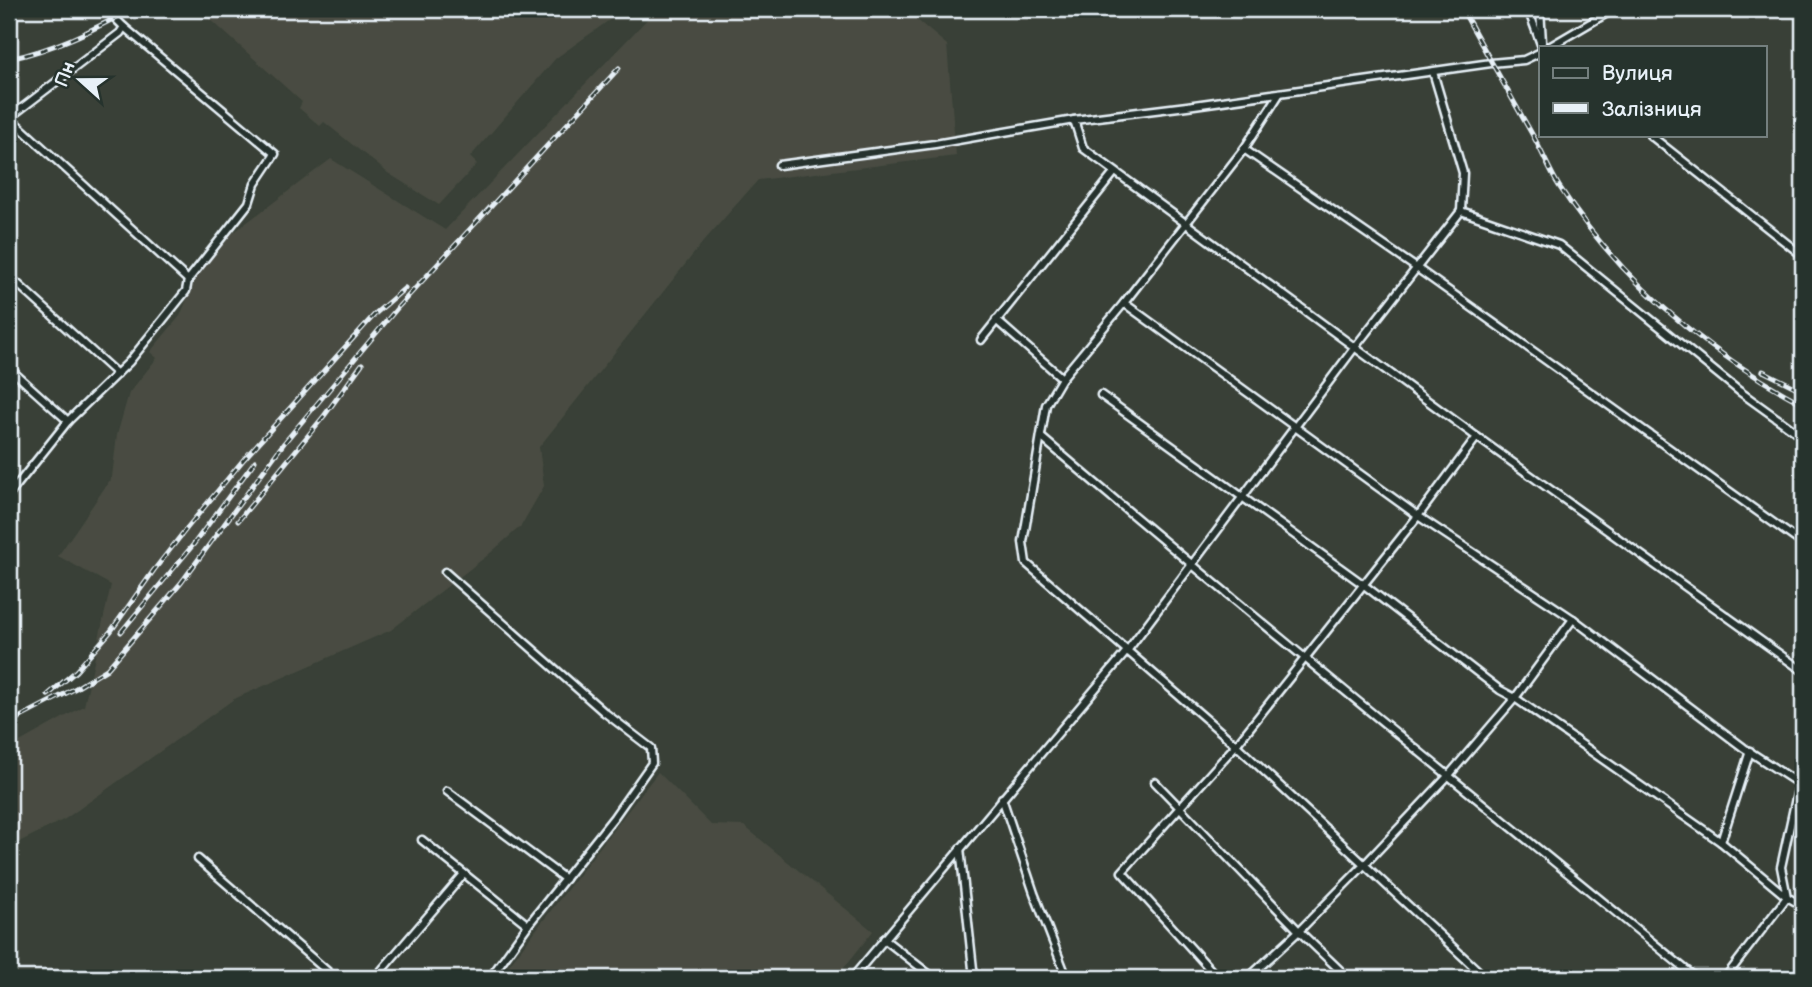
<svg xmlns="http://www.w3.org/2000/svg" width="1812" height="987" viewBox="0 0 1812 987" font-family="'Balsamiq Sans',sans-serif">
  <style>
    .built { fill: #494c42 }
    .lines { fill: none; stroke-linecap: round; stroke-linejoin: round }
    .minor-casing { stroke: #e8f1f8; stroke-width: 11 }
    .minor { stroke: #26332d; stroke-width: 6 }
    .rail-casing { stroke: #e8f1f8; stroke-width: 5 }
    .rail { stroke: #26332d; stroke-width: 2.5; stroke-dasharray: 8; stroke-linecap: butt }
  </style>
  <rect width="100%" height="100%" fill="#394037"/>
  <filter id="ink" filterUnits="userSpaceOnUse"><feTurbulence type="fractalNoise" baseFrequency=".0143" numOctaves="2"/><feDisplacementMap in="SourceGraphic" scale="14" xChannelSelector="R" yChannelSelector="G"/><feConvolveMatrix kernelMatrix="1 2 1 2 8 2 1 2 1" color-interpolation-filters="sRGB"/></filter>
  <g filter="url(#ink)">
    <!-- built -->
    <g class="built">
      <polygon points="199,9 625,9 556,58 470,157 477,164 439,205 388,173 324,122 320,126 299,108 302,102"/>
      <polygon points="657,9 904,9 947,45 956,156 758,180 703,242 539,447 544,486 521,526 488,555 391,630 234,699 65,819 9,847 9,748 84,706 111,585 58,556 112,477 117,435 129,393 157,358 150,352 180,316 197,276 229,236 331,159 445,230"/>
      <polygon points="658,772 711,825 744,826 873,931 836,978 516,978 505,970"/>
    </g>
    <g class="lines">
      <defs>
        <g id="minor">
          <polyline points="1528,9 1542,47"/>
          <polyline points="1540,9 1542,42"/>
          <polyline points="1549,47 1614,9"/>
          <polyline points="1433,72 1463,173 1461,211 1559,245 1739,391 1803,437"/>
          <polyline points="1280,93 1244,149 1124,303 1062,378 1046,405 1023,542 1026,563 1236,745 1486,978"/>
          <polyline points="9,117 188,280"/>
          <polyline points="9,118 120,33 124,27 107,10"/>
          <polyline points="1074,120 1083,148 1477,437 1803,671"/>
          <polyline points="1650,135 1803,256"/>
          <polyline points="1244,149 1418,269 1803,544"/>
          <polyline points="779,165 935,144 1074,120 1187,106 1491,63 1524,60 1541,52"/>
          <polyline points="9,276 117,374"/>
          <polyline points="1124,303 1418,516 1573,619 1744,748 1799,784"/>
          <polyline points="996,320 1062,378"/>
          <polyline points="981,340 1115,172"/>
          <polyline points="9,368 68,421"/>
          <polyline points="1101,395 1364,585 1500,690 1515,698 1721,842 1787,897 1803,906"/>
          <path d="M 1041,437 C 1256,621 1477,798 1696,978"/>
          <polyline points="9,495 68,421 129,362 186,291 188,280 249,203 255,184 275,154 124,27"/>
          <polyline points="445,572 604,712 651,748 652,763 614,817 528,925 490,978"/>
          <polyline points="1155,782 1299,931 1348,978"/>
          <polyline points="447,791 565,879"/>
          <polyline points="1002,798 1034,893 1067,978"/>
          <polyline points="422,840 528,925"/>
          <polyline points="1721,842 1750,751"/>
          <polyline points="960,848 974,978"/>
          <polyline points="198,859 335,978"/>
          <polyline points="884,939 934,978"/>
          <polyline points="375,978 464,874"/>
          <polyline points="852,978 1127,651 1355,347 1461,211"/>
          <polyline points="1218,978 1122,872 1236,745 1418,516 1477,437"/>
          <polyline points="1248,978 1299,931 1364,865 1449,775 1515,698 1573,619"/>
          <polyline points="1725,978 1787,897 1781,867 1803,766"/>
        </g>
      </defs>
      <!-- minor casing -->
      <use href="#minor" class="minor-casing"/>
      <!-- minor -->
      <use href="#minor" class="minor"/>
      <defs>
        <g id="rail">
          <path d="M 1462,9 C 1485,51 1509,93 1532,134 C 1542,151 1549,170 1559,186 C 1620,280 1706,352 1803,404"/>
          <path d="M 9,59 C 53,50 93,30 132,9"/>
          <polyline points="1763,371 1803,391"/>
          <polyline points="238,521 324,416 362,364"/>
          <polyline points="121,632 193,545 255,461"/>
          <polyline points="48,695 76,671 111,631 154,570 187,528 244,459 376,313 405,288"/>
          <polyline points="9,723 76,688 107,669 181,583 284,443 347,368 399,306 619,68"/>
        </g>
      </defs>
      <!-- rail casing -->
      <use href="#rail" class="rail-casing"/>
      <!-- rail -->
      <use href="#rail" class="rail"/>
    </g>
  </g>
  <!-- margin -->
  <rect width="1812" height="987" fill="none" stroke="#26332d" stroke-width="35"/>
  <rect x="18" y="18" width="1777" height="952" fill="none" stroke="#e8f1f8" stroke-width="2.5" filter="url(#ink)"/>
  <!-- legend -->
  <rect x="1539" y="46" width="228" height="91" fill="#26332d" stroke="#747f7e" stroke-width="2"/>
  <rect x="1553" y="68" width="35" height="10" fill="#26332d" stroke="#747f7e" stroke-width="2"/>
  <text x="1602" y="80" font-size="21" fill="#e8f1f8">Вулиця</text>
  <rect x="1553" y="103" width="35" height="10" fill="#e8f1f8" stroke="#747f7e" stroke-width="2"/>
  <text x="1602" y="116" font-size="21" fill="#e8f1f8">Залізниця</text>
  <!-- north arrow -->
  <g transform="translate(80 80) rotate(291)" stroke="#26332d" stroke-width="5" paint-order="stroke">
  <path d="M0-5L12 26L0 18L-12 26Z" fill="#e8f1f8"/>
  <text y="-10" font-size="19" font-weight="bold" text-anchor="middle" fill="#e8f1f8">Пн</text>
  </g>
</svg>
